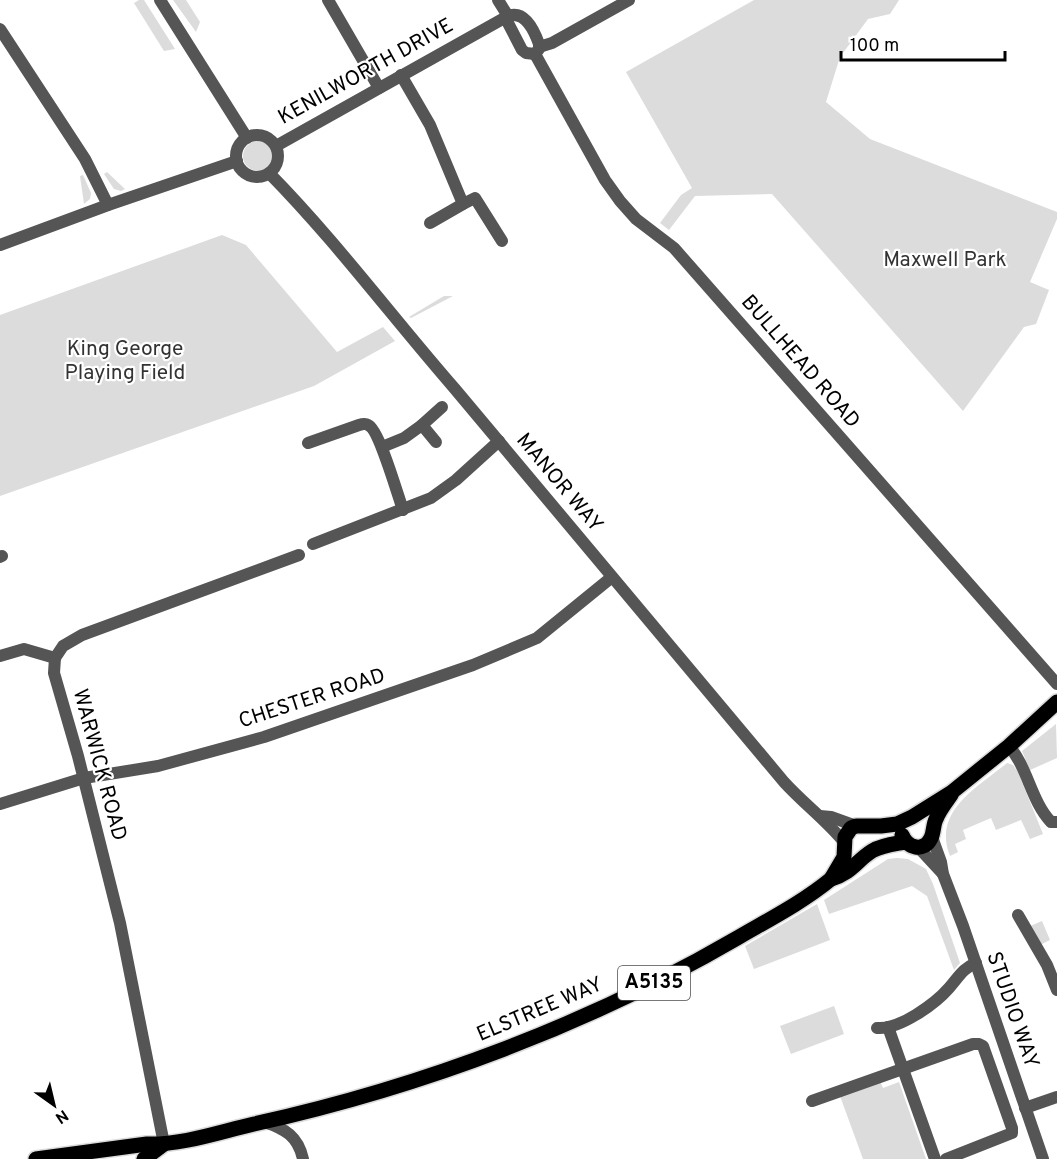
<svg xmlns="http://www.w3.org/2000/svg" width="1057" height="1159" viewBox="0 0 1057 1159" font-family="Overpass,sans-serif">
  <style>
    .green { fill: #dcdcdc }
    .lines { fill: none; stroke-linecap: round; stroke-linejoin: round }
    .primary-casing { stroke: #dbdbdb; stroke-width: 18 }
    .minor { stroke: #555; stroke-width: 12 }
    .tertiary { stroke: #555; stroke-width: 12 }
    .primary { stroke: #000; stroke-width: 15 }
    .labels { text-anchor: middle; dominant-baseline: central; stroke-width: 4.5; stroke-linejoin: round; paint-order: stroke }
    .shield { fill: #fff; stroke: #4c4c4c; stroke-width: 1.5 }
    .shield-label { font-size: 20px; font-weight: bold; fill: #000 }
    .street-label { font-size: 21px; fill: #000; stroke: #fff }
    .park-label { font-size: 21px; fill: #333; stroke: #fff }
  </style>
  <rect width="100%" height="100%" fill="#fff"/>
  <!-- green -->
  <g class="green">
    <polygon points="139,0 144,0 175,49 164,51 134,3"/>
    <polygon points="173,0 186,0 200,22 196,32"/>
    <polygon points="754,0 899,0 890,14 868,19 840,57 826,102 870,139 1057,212 1057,219 1030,282 1049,290 1036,324 1024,327 963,411 772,194 695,196 669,230 660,223 681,195 692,188 626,72"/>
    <circle cx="258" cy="156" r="15"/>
    <polygon points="107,172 125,189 121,191 114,189 104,174"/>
    <polygon points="83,175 91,193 90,199 84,204 80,176"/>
    <polygon points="222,235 246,245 337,352 383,327 395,341 314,386 0,496 0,315"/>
    <polygon points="444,296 453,296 411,318 409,317"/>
    <polygon points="1056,724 1057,758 1030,770 1022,751"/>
    <path d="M 1007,763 L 1013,765 L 1018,772 L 1043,834 L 1030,839 L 1021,820 L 996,830 L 991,818 L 963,830 L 966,839 L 955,844 L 958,852 L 950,856 C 932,811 977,788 1007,763 Z"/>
    <polygon points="897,858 908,859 926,869 933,884 960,963 954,970 927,896 912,886 829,914 824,900 888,859"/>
    <polygon points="817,904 830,940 754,969 745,946"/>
    <polygon points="1042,921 1050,940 1040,945 1028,927"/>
    <polygon points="834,1006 844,1034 791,1054 780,1026"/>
    <polygon points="880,1081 883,1088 899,1082 926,1159 863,1159 840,1096"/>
  </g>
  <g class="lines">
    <defs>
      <g id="primary">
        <path d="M 902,835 C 907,848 924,853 931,838 C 934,832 933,825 936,819 C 939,811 946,802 951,795"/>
        <polyline points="831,879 844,857 845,837 851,828 856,826 881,826 897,824 912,817 952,792 1009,746 1057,702"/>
        <path d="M 36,1159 L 147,1144 C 183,1145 219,1132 254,1124 C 422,1087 590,1024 739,937 C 770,919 803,902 831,879 C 853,872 856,861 872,851 C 882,845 894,844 905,842"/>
        <polyline points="144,1159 164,1144"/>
      </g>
    </defs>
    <!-- primary casing -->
    <use href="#primary" class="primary-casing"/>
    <!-- minor -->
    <g class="minor">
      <polyline points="328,0 379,88"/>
      <polyline points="498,0 508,16 507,21 522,50 526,53 535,54"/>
      <polyline points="0,29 85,159 108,205"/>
      <polyline points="539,47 552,43 629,0"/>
      <polyline points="535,54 605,180 620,201 636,219 674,248 1057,684"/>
      <polyline points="401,75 430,125 463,204 430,223"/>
      <path d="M 276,146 L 508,16 C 525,10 534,30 539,44 L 539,49 L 535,54"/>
      <polyline points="463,204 475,198 502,241"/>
      <polyline points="0,245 108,205 237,161"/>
      <polyline points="422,425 442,407"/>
      <path d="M 308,443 L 359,425 C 362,424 365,423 368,425 C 379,429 398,496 403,510"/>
      <polyline points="382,447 404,438 422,425 436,442"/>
      <polyline points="313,544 431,498 456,480 499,441"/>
      <polyline points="0,557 2,556"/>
      <polyline points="0,656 24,649 55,658"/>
      <path d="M 1009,746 C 1028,768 1031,801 1051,822 L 1057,822"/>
      <polyline points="0,804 84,778 158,766 264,737 473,665 537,638 612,577"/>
      <polyline points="1018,915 1047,965 1057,990"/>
      <polyline points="888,1027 935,1159"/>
      <path d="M 877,1028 C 899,1030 935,1004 949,988 C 958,978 963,968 976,963"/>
      <polyline points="812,1101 973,1044 979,1044 983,1046 1012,1128 1012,1133 946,1159"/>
      <polyline points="1025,1108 1057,1097"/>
      <path d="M 265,1122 C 285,1129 298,1136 303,1159"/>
      <polyline points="164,1144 120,923 78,756 54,673 55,658 63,646 82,635 299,555"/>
    </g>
    <!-- tertiary -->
    <g class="tertiary">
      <polyline points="160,0 247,138"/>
      <circle cx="257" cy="156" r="21"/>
      <path d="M 269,173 C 335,240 393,318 455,389 L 784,782 C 803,803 826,820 844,842"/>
      <polyline points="820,816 831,817 856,826"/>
      <polyline points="932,837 941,862 943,874 963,926 1043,1159"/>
      <polyline points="918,847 943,874"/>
    </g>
    <!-- primary -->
    <use href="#primary" class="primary"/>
  </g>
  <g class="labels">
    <!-- shield labels -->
    <rect class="shield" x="618" y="966" width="72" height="34" rx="4.5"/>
    <g class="shield-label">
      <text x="654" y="983">A5135</text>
    </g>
    <!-- street labels -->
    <g class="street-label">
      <text transform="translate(366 72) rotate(-29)">KENILWORTH DRIVE</text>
      <text transform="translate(800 362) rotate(49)">BULLHEAD ROAD</text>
      <text transform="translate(559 483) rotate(50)">MANOR WAY</text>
      <text transform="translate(312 699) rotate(-18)">CHESTER ROAD</text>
      <text transform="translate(99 765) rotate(75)">WARWICK ROAD</text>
      <text transform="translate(540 1010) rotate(-23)">ELSTREE WAY</text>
      <text transform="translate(1012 1010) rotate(71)">STUDIO WAY</text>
    </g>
    <!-- park labels -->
    <g class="park-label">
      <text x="945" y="260">Maxwell Park</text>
      <text x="125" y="349">King George<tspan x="125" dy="24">Playing Field</tspan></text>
    </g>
  </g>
  <!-- north arrow -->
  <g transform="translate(54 1105) rotate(146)" stroke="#ffffff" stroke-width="4.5" paint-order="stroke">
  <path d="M0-4.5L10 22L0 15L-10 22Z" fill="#000000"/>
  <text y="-9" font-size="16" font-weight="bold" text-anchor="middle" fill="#000000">N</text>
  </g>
  <!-- scale -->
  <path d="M841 51v9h164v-9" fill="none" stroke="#000000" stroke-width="3"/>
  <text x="850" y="51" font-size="18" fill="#000000" stroke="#ffffff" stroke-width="4.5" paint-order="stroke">100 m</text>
</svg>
